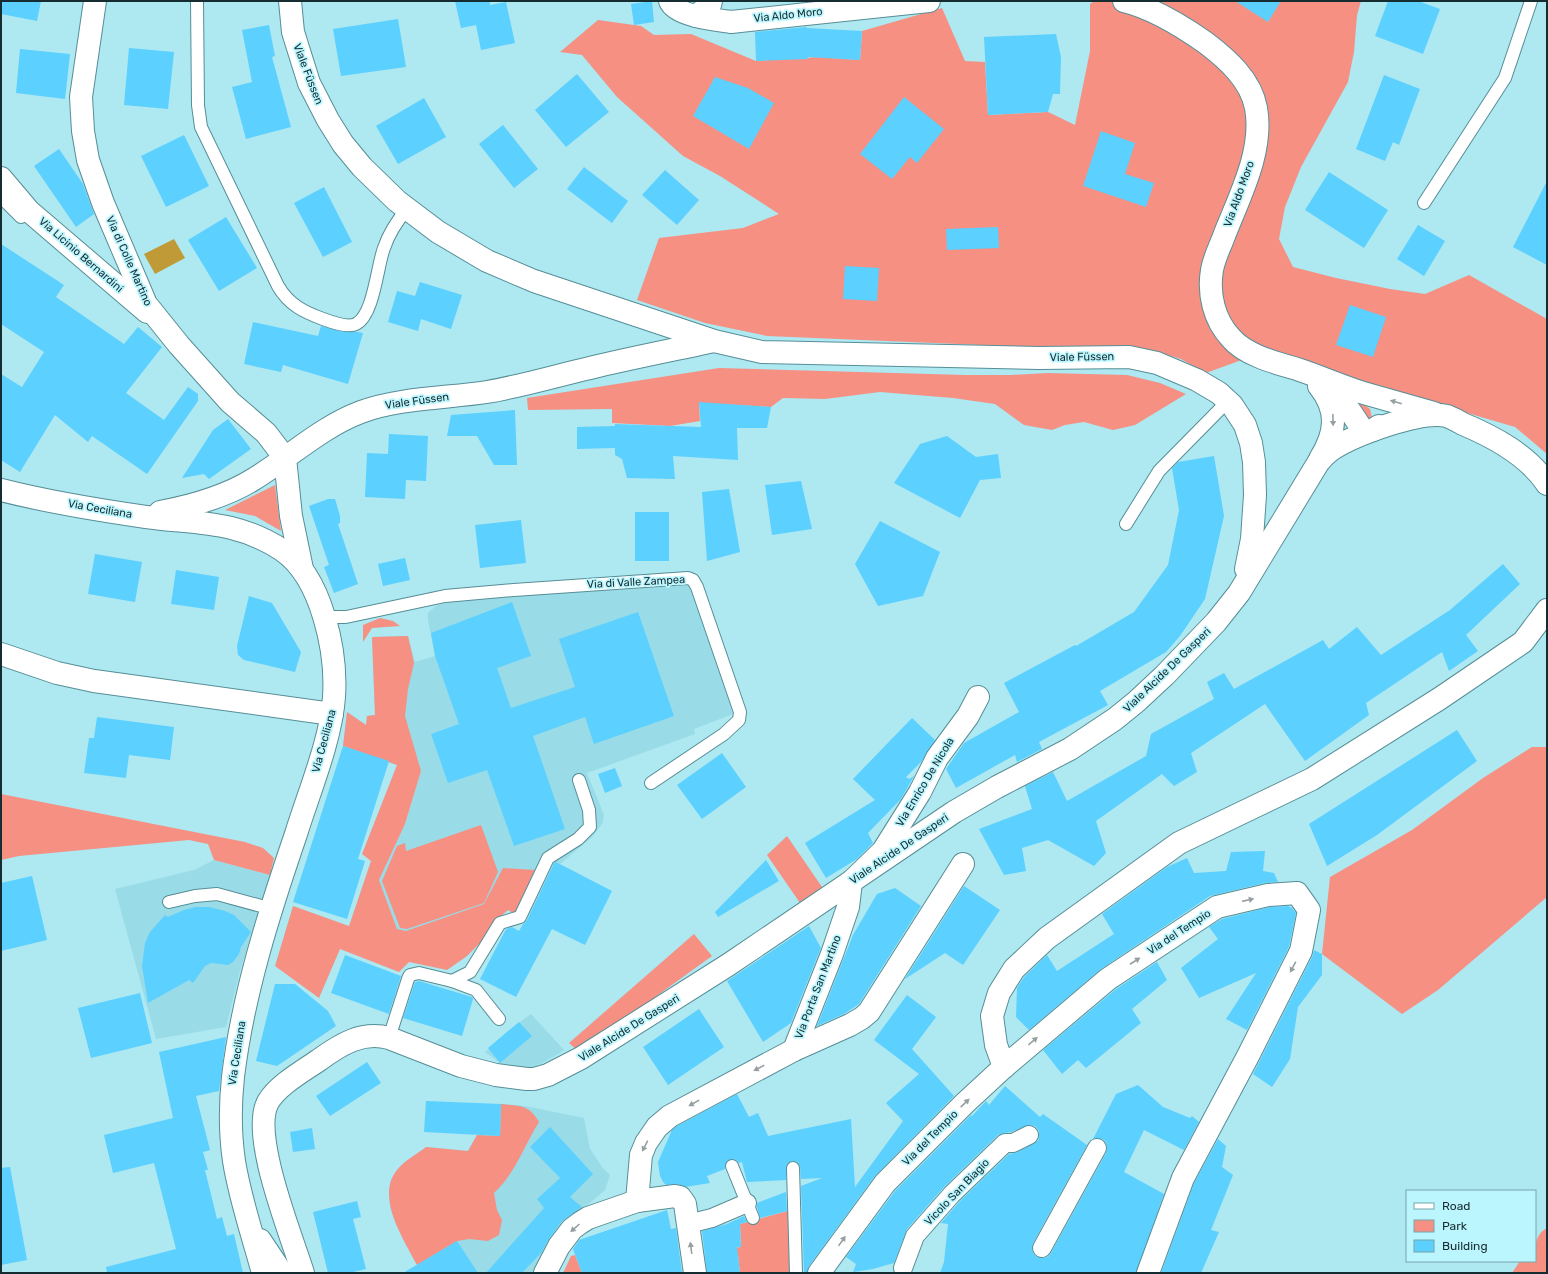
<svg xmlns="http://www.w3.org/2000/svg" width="1548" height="1274" viewBox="0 0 1548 1274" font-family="Rubik,sans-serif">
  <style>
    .built { fill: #99dce7 }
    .green { fill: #f59083 }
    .water { fill: #bf9a36 }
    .building { fill: #5cd0fe }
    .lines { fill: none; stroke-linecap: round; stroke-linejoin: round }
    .service-casing { stroke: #568e96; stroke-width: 14 }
    .pedestrian-casing { stroke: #568e96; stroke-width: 20 }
    .minor-casing { stroke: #568e96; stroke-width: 24 }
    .service { stroke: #fff; stroke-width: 12 }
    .pedestrian { stroke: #fff; stroke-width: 18 }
    .minor { stroke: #fff; stroke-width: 22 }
    .oneway { fill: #96a0a2 }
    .labels { text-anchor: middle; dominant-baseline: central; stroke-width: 3.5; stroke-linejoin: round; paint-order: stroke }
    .street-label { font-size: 11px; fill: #152c30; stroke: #bbf5fe }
  </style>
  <rect width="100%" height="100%" fill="#aee8f1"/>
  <!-- built -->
  <g class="built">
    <polygon points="691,585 733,714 694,729 695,734 587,773 604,815 602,824 592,837 560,864 543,855 515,914 508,910 495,921 467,956 447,970 401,940 379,880 405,824 421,771 397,765 343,746 347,712 366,725 367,716 375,715 372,637 408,636 415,662 435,656 428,620 428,613 436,606 449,602 501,597"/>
    <polygon points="214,860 270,875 240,971 226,1027 156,1039 115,889 194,870"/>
    <polygon points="531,1014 564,1050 555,1056 540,1064 532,1067 523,1068 508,1066 500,1063 485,1052 509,1030"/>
    <polygon points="501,1104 525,1106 584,1118 590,1149 602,1167 610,1175 605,1190 584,1208 548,1246 532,1273 422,1273 396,1223 390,1207 389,1190 391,1180 397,1170 426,1147 468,1151 477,1135 500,1136"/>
  </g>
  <!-- green -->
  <g class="green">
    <polygon points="1094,1 1361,1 1357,15 1354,52 1348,82 1301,167 1285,207 1279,239 1293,267 1336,278 1390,289 1425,294 1469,275 1547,319 1547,454 1515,427 1331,373 1318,364 1269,350 1206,373 1181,359 1151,350 1130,347 1086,346 1005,346 767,336 705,323 637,300 659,238 743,228 779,214 720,176 683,156 617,97 582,55 560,52 598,20 641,26 654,35 691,34 756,61 819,57 860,60 862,31 942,8 965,61 985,62 988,115 1048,112 1075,125 1090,51 1090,4"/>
    <polygon points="719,368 965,375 1011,375 1048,373 1127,375 1160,383 1186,394 1135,425 1113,430 1084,422 1065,425 1052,430 1024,425 995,404 953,398 880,392 825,399 783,398 771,407 699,403 700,421 670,426 612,423 612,409 528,410 527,398"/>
    <polygon points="1352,396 1370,409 1373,422 1371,425"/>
    <polygon points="275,485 281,531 255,516 225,510"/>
    <polygon points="380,618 393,621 400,626 372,628 363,642 363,625"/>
    <polygon points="408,636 414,663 408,689 405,716 421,771 405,824 379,880 397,929 406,931 484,904 503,868 535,870 515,914 508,910 495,921 489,934 467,956 447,970 409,962 399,972 340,949 319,998 275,966 293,906 349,926 371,861 362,854 397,765 343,746 347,712 366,725 367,716 375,715 372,637"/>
    <polygon points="1532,747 1547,747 1547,897 1438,990 1402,1014 1322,954 1330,877 1412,830 1483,778"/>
    <polygon points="1,794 245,842 263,848 274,858 270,875 214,860 208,844 189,840 19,856 1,860"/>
    <polygon points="481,825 498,872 484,903 407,929 400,928 382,881 397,846 405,843 406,851"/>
    <polygon points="787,836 822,887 800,903 767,855"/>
    <polygon points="694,934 712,956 579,1052 569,1043"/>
    <path d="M 501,1104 C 520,1106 529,1104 539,1122 C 524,1146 515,1174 494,1193 L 497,1210 L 502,1220 L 499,1235 L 488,1241 L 469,1239 L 457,1241 L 417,1265 C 404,1240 375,1197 397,1170 C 404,1161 417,1154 426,1147 L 468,1151 L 477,1135 L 500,1136 Z"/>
    <polygon points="791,1210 791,1273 740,1273 738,1255 727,1256 726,1249 741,1247 740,1224"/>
    <path d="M 1547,1228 L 1547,1273 L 1512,1273 L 1520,1261 L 1535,1261 C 1535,1248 1534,1235 1547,1228 Z"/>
    <polygon points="575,1255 582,1273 563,1273 571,1256"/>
  </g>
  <!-- water -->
  <polygon class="water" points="174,239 185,258 155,274 144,254"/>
  <!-- building -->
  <g class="building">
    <polygon points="1,1 41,1 37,21 1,14"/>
    <polygon points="455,1 490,1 490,5 506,2 515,43 481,50 476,25 461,28"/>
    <polygon points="652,1 654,22 634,25 631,4"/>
    <polygon points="1235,1 1281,1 1268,22"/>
    <polygon points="1388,1 1418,1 1440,9 1423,54 1375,36"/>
    <polygon points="398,19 406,67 341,76 333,29"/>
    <polygon points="269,25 275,56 272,57 291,127 246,139 232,87 252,82 242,30"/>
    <polygon points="806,27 807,28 862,31 860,60 808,57 808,59 756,61 755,32"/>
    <polygon points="1056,34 1061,57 1060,94 1053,94 1048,112 988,115 984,37"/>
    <polygon points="129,48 174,52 168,109 124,105"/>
    <polygon points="20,49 70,54 65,99 16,93"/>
    <polygon points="577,74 609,112 566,147 535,110"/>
    <polygon points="1384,75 1420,89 1399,145 1393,142 1385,161 1356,149"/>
    <polygon points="715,77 748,88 774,103 749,149 693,116"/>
    <polygon points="904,97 944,129 917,163 910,157 892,179 860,154"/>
    <polygon points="424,98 446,137 398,164 376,126"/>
    <polygon points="503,125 538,169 514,188 479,144"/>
    <polygon points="1101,131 1135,143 1125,174 1154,183 1146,207 1083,186"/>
    <polygon points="184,135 209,186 166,207 141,156"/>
    <polygon points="59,149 83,184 94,214 76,227 34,166"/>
    <polygon points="584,167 628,201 612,223 567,189"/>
    <polygon points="665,170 699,200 677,225 642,195"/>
    <polygon points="1329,172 1388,210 1364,248 1305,210"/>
    <polygon points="1547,181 1547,265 1513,247"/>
    <polygon points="324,187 352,242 323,257 294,203"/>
    <polygon points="226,217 257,268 219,291 188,240"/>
    <polygon points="1418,225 1445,241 1424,276 1397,259"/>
    <polygon points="998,227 999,248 947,250 946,229"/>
    <polygon points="1,244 64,285 56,297 124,344 138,327 162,347 126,393 164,420 188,387 198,394 198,401 147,474 92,436 88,442 55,415 20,472 1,460 1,374 22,387 44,352 1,324"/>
    <polygon points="845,266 879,268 877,301 843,299"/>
    <polygon points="420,282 462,295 451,329 421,319 418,331 388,322 397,291 415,296"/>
    <polygon points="1350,305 1386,317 1373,357 1336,345"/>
    <polygon points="253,322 318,336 321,326 343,332 357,332 363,333 348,384 283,365 281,372 244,364"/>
    <polygon points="699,402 771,407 767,428 737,428 738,460 673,456 675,479 627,478 622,459 615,455 615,448 577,449 577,427 615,426 615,424 701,427"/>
    <polygon points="515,410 517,465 494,465 477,436 447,436 451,415"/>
    <polygon points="228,419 251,449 209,479 204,474 182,478 213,430"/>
    <polygon points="389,434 428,436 426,481 406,480 405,499 365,497 367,453 388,454"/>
    <polygon points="947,436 976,457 998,454 1001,478 980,480 960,518 894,483 920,444"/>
    <polygon points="1214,456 1224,516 1205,599 1180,636 1166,652 1100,691 1108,705 1039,742 1042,749 1017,762 1015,755 956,788 946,769 964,743 1019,712 1004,683 1075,645 1076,646 1134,612 1168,565 1179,510 1172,468 1178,462"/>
    <polygon points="801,481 812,529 772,535 765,485"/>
    <polygon points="729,489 740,552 707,561 702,492"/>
    <polygon points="328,499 335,499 340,516 340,523 338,524 358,584 334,593 324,567 329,565 309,506"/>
    <rect x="635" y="512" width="34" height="49"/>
    <polygon points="521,520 526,563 480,568 475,525"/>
    <polygon points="880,521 940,552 923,596 878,606 855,564"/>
    <polygon points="95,554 142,562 135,602 88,594"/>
    <polygon points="405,558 410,580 383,586 378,564"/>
    <polygon points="1503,564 1520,584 1466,635 1478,651 1449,671 1442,652 1366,703 1369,715 1305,761 1265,704 1191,753 1197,772 1174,786 1162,774 1096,821 1106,853 1094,866 1048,840 1022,848 1026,871 1004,875 979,829 1032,809 1025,786 1053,772 1067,801 1146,756 1151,734 1214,699 1207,682 1224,673 1234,689 1323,640 1329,649 1357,627 1381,655 1450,610"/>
    <polygon points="176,570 219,577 214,610 171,604"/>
    <polygon points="249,596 272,603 301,652 295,672 244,660 238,655 237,646"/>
    <polygon points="512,602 531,656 497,668 511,708 575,687 559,639 638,612 674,716 594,744 585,717 533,736 565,829 514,846 487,770 448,783 431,734 459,724 435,656 431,633"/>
    <polygon points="97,717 174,727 170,760 129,755 126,778 84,773 89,738 94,738"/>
    <polygon points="912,718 935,740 922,761 906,777 909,779 914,776 901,799 868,833 873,843 857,859 826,878 805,843 875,800 853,779"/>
    <polygon points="1457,730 1477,761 1377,835 1327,866 1309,824"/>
    <polygon points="343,746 389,761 358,859 365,861 347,919 293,902"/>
    <polygon points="722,753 746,787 702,819 677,785"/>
    <polygon points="615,768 622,786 605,793 598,774"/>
    <polygon points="1265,851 1263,871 1274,873 1278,882 1265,883 1210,896 1101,969 1029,1030 1016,1017 1017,988 1024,977 1047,955 1057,971 1114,934 1102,914 1167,867 1187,858 1194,873 1226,871 1231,852"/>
    <polygon points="766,860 779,881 718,917 715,912"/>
    <polygon points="556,862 612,891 585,945 552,929 516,997 480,979 506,929 512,927 519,931 523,924 527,920 554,863"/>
    <polygon points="32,876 47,940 1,951 1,883"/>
    <polygon points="964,886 1000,910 963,965 945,953 905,979"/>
    <polygon points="895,888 921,906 859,1004 844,1014 817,1026 853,935 877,894"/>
    <polygon points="1288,906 1292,908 1296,913 1289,947 1247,1030 1226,1019 1256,973 1199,998 1181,968 1218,939 1209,927 1222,919 1270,907"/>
    <polygon points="196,907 209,907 225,911 234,915 251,932 241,947 239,954 233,962 228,965 211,963 205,966 193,983 189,980 148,1003 142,966 145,943 150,932 165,915 168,917 184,910"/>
    <polygon points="809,926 821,948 820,950 791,1023 763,1042 727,981"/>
    <polygon points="1314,950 1322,954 1322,975 1298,1007 1290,1059 1272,1087 1253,1074 1312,957"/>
    <polygon points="345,955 401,976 389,1014 331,993"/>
    <polygon points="1157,962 1167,980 1132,1009 1141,1023 1086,1068 1078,1060 1062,1074 1043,1050 1116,989"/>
    <polygon points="419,981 472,997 473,999 462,1036 403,1018 415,982"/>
    <polygon points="275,984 295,984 328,1011 336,1026 277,1066 256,1061"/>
    <polygon points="140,993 152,1043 91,1058 78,1008"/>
    <polygon points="907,995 936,1017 912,1049 954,1096 875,1176 809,1266 807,1273 804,1273 801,1186 822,1178 801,1179 800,1167 797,1162 792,1161 787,1164 786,1180 747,1182 742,1162 739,1163 736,1160 733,1159 726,1162 725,1169 707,1176 710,1183 685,1187 677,1184 666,1185 663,1182 660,1176 658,1162 672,1130 677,1126 737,1094 749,1117 758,1113 768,1136 851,1119 855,1187 903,1121 886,1103 919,1074 874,1040"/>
    <polygon points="699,1009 724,1047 668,1085 643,1047"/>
    <polygon points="519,1022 532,1036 500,1063 488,1048"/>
    <polygon points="226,1037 219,1091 196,1096 210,1150 203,1152 208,1170 205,1170 217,1219 222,1217 227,1236 234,1234 243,1273 107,1273 106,1267 176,1249 154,1163 113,1173 104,1135 173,1118 159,1052"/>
    <polygon points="367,1062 381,1083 330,1116 316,1096"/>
    <polygon points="1138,1085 1163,1107 1190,1118 1192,1116 1199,1122 1184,1150 1144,1130 1124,1172 1164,1194 1136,1273 940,1273 944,1262 948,1224 941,1223 960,1201 1009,1154 1018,1152 1038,1141 1039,1136 1039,1131 1035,1126 1029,1125 1011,1132 1004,1133 998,1135 945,1186 907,1229 894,1263 873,1269 853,1272 856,1264 846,1257 895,1191 971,1115 972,1116 986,1101 989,1105 1005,1086 1040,1117 1043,1114 1087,1145 1033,1243 1032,1249 1033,1253 1037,1257 1043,1258 1048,1257 1051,1253 1106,1153 1107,1147 1106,1142 1102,1139 1093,1139 1116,1094"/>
    <polygon points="426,1101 501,1104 500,1136 424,1132"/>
    <polygon points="550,1127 593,1174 570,1197 582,1207 562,1221 549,1239 541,1253 522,1273 486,1273 544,1208 537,1199 560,1178 530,1147"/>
    <polygon points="312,1128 315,1149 293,1152 290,1132"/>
    <polygon points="1218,1139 1226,1146 1222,1167 1233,1175 1211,1230 1219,1232 1201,1273 1161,1273 1194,1183"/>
    <polygon points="10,1167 27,1260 1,1265 1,1168"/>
    <polygon points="786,1192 787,1211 760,1218 757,1207 757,1203"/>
    <polygon points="357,1201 361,1217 353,1219 366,1269 349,1273 328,1273 313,1212"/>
    <polygon points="667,1210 671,1229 676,1228 682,1273 582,1273 573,1249 579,1240"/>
    <polygon points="744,1216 747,1222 740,1224 741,1247 737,1247 740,1273 707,1273 702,1231 727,1224"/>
    <polygon points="457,1241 478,1273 403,1273"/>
  </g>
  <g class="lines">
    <defs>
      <g id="service">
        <path d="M 197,1 L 198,105 L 201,127 L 278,286 C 289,305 304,312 323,319 C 331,322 348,328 356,324 C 374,315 377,266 384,248 C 389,233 397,221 407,209"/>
        <polyline points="1,197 21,217"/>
        <polyline points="1424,203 1505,78 1531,1"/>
        <polyline points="1126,524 1159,471 1228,401"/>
        <polyline points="324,617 346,617 445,596 514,590 688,578 693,580 697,587 740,712 739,720 724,734 651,783"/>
        <polyline points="169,902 195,896 217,894 272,909"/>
        <polyline points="452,981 470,972 500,923 520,917 548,858 578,839 590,827 589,810 579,780"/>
        <polyline points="389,1038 408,979 410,975 419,973 452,981 476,990 499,1019"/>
        <polyline points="732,1166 753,1218"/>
        <polyline points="793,1168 796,1273"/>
      </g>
      <g id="pedestrian">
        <polyline points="688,1224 712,1218 747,1203"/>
        <polyline points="1042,1248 1097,1148"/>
        <polyline points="903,1268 915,1236 952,1194 1005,1143 1013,1143 1029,1135"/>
      </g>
      <g id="minor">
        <polyline points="95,1 81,97 83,131 88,160 103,203 146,304 179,345 230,402 266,433 285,458 291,516 302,569"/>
        <polyline points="290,1 293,32 309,83 328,120 343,144 362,167 397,201 438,232 487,261 534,281 714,341 762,352 1039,358 1129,357 1157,363 1197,380 1219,393 1232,405 1245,425 1251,443 1254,462 1255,495 1252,539 1246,569"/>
        <path d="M 670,1 C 676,16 717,20 731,22 L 929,1"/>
        <path d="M 1124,1 C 1153,8 1182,26 1206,43 C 1227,59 1251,80 1256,108 C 1264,151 1239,197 1224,236 C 1220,247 1214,258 1212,270 C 1208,294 1214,320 1231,338 C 1245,355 1276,363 1297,369 C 1318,376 1339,385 1360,392 C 1384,399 1409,406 1434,413"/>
        <polyline points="696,16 710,5 711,1"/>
        <polyline points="1,178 29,211 147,312"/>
        <path d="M 1322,383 C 1343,398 1348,408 1362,429 L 1366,432 L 1373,430 L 1379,426"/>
        <path d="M 1319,386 C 1339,411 1336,433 1320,459"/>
        <path d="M 1,490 C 48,502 97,510 146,517 C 197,524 236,520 282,550 C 322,577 337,652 334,697 C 331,740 309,792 296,834 C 269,913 243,994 233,1077 C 230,1105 230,1134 234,1161 C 240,1199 253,1236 263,1273"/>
        <path d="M 160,512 C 192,506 225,497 254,479 C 290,457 321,427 361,412 C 398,398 448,398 487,392 C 522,386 555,376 590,368 C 631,358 673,350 714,341"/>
        <polyline points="1,654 57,673 94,681 332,714"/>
        <polyline points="794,1050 832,954 848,907 851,882 883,851 920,792 937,758 968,716 978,697"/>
        <polyline points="1004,1067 996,1045 992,1016 999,993 1014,969 1047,938 1179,843 1312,779 1439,699 1523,642 1547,610"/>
        <polyline points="637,1201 641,1155 646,1143 657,1127 670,1116 794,1050 850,1025 862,1018 869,1012 963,864"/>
        <polyline points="260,1240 282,1273"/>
        <path d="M 303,1273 C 292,1237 250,1135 268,1102 C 278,1085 303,1071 319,1060 C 341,1044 362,1031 389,1038 L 461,1066 L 496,1075 L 527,1079 L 534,1079 L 548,1075 L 581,1058 L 728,965 L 954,812 L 997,787 L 1070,749 L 1115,719 L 1136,702 L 1165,675 L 1216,622 L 1239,593 L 1318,463 C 1322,458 1326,454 1331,450 C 1354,435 1420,410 1447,416 C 1452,418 1458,421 1463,424 C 1494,437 1528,455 1547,484"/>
        <polyline points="545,1273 559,1246 572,1229 580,1223 588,1218 637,1201 675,1196 680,1197 685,1204 695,1273"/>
        <polyline points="819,1273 885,1183 965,1103 1004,1067 1108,979 1217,907 1268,895 1297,893 1309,910 1301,951 1248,1056 1183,1178 1148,1273"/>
      </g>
    </defs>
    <!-- service casing -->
    <use href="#service" class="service-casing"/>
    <!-- pedestrian casing -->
    <use href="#pedestrian" class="pedestrian-casing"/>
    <!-- minor casing -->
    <use href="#minor" class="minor-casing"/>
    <!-- service -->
    <use href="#service" class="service"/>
    <!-- pedestrian -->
    <use href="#pedestrian" class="pedestrian"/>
    <!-- minor -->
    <use href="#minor" class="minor"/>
  </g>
  <!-- one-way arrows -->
  <defs><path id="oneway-solid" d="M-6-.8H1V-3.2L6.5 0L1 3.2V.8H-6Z"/></defs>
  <g class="oneway">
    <use href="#oneway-solid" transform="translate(1396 402) rotate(-164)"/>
    <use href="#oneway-solid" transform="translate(1333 420) rotate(89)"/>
    <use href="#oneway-solid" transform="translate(1248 900) rotate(-13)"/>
    <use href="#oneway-solid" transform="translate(1135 961) rotate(-33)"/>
    <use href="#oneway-solid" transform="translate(1293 967) rotate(118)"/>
    <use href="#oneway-solid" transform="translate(1033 1041) rotate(-40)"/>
    <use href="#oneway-solid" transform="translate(759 1068) rotate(152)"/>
    <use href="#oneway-solid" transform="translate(694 1103) rotate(151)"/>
    <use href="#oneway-solid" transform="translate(965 1103) rotate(-44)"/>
    <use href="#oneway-solid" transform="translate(645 1146) rotate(117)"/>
    <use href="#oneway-solid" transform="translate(575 1228) rotate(138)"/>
    <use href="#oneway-solid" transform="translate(842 1241) rotate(-55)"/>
    <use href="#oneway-solid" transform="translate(691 1248) rotate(-98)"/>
  </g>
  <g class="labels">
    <!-- street labels -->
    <g class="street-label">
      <text transform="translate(788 15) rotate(-6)">Via Aldo Moro</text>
      <text transform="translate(308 74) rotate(69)">Viale Füssen</text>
      <text transform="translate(1239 194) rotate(-70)">Via Aldo Moro</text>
      <text transform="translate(81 255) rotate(41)">Via Licinio Bernardini</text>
      <text transform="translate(129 261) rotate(66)">Via di Colle Martino</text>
      <text transform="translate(1082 357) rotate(-1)">Viale Füssen</text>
      <text transform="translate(417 401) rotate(-8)">Viale Füssen</text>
      <text transform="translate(100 509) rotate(10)">Via Ceciliana</text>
      <text transform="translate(636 582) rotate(-3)">Via di Valle Zampea</text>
      <text transform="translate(1167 670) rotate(-44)">Viale Alcide De Gasperi</text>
      <text transform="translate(324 741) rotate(-75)">Via Ceciliana</text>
      <text transform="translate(925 782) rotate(-59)">Via Enrico De Nicola</text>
      <text transform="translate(899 849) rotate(-34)">Viale Alcide De Gasperi</text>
      <text transform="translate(1179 932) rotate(-33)">Via del Tempio</text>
      <text transform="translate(818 987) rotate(-69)">Via Porta San Martino</text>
      <text transform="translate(629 1028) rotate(-32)">Viale Alcide De Gasperi</text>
      <text transform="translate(237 1053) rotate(-81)">Via Ceciliana</text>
      <text transform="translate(930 1138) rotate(-45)">Via del Tempio</text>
      <text transform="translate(957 1192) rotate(-46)">Vicolo San Biagio</text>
    </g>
  </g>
  <!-- border -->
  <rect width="1548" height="1274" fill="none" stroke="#152c30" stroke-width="4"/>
  <!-- legend -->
  <rect x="1406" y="1190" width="130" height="72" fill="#bbf5fe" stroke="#79a5ac"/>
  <rect x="1414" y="1203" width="20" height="6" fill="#ffffff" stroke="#79a5ac"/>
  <text x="1442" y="1210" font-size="12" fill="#152c30">Road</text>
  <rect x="1414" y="1220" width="20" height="12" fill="#f59083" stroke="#79a5ac"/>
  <text x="1442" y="1230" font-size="12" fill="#152c30">Park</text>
  <rect x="1414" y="1240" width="20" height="12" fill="#5cd0fe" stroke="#79a5ac"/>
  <text x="1442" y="1250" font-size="12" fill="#152c30">Building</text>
</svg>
